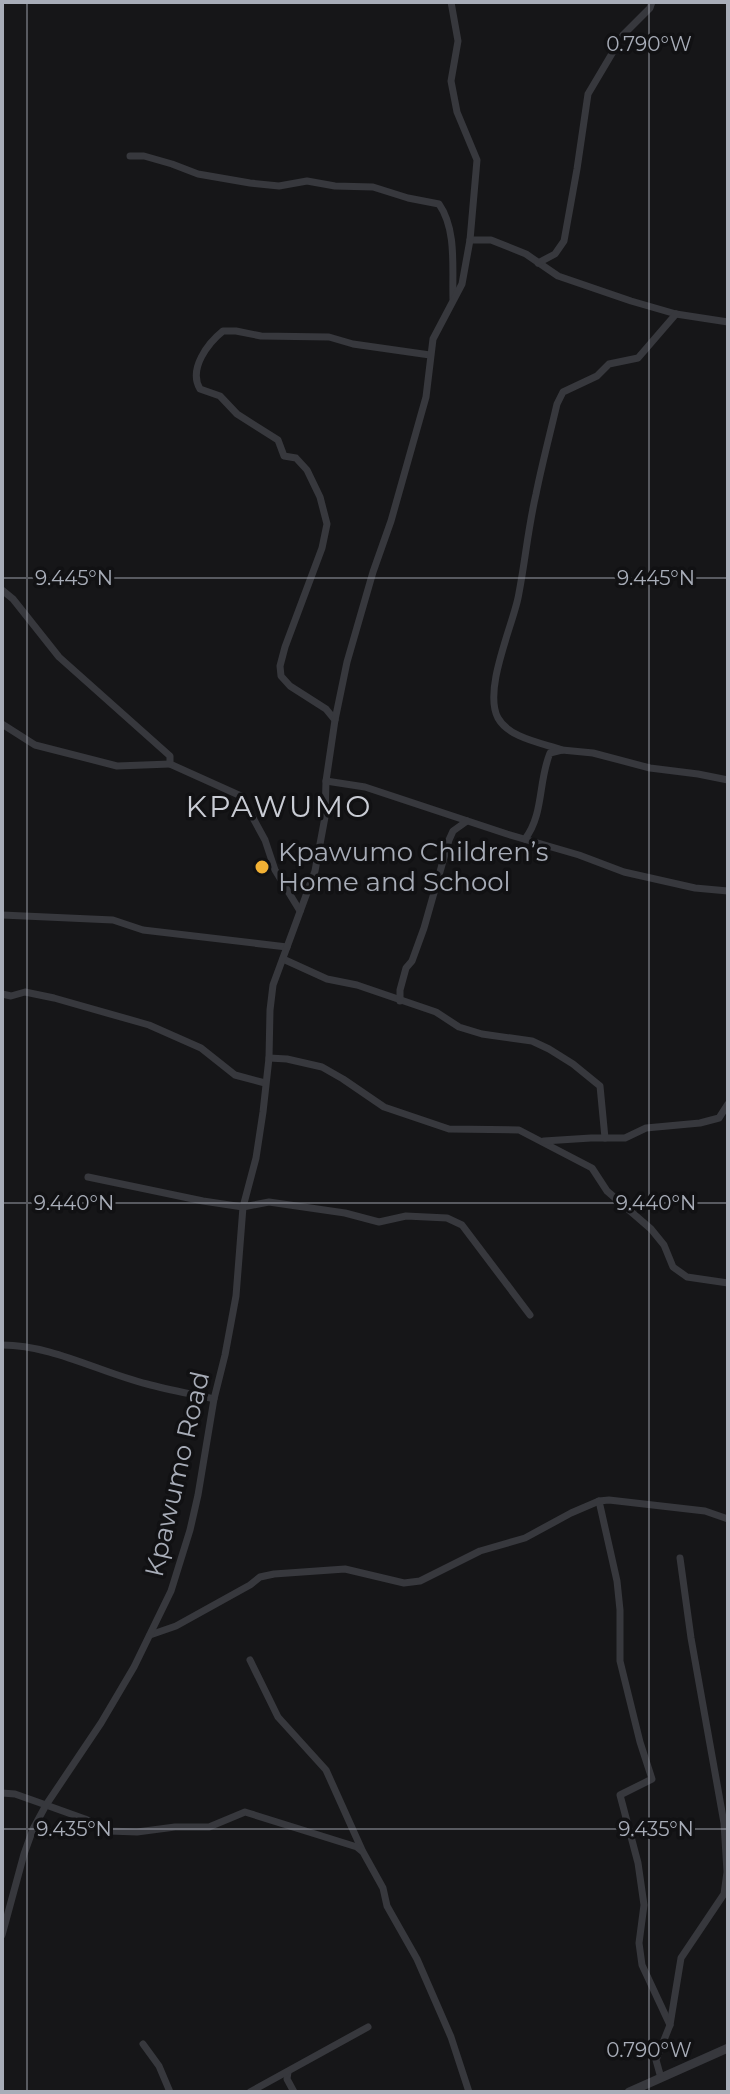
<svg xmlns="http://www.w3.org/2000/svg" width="730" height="2094" viewBox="0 0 730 2094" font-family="Montserrat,sans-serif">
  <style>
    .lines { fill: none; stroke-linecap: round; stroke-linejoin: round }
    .minor { stroke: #37383d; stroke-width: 7 }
    .tertiary { stroke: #37383d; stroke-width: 9 }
    .ticks { fill: none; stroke: #a8adb8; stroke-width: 2; stroke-opacity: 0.45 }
    .poi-dot { fill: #f2b134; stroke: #111113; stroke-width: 3 }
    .labels { text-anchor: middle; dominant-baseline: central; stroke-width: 7; stroke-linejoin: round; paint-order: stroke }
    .poi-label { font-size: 26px; fill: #a8adb8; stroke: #111113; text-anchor: start }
    .street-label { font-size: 26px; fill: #a8adb8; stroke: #111113 }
    .quarter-label { font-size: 30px; letter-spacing: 2px; fill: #c9ccd4; stroke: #111113 }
    .ticks-label { font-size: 20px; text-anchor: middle; fill: #a8adb8; stroke: #111113; stroke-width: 7; stroke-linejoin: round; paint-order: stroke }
  </style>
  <rect width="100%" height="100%" fill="#161618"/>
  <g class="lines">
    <!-- minor -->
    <g class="minor">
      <path d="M 130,156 L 144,156 L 172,164 L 198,174 L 250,183 L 279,186 L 307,181 L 335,186 L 373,187 L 408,198 L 439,204 C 457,230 452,268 453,299"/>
      <polyline points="470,240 491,240 526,254 558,276 631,301 676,314 728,322"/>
      <polyline points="538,263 555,254 564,241 577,169 588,94 623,35 650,8 652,2"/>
      <polyline points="2,590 13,599 59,657 170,756 170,764 241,796 265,840 275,870 300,911"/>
      <path d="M 335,720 L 326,709 L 290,686 L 281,676 L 280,666 L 285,647 L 322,548 L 327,524 L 320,497 L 307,470 L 296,458 L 284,456 L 278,440 L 237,414 L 220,396 L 200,389 C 188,369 208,343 223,331 L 236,331 L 261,336 L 329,337 L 353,344 L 430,355"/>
      <polyline points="2,724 35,745 117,766 170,764"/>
      <path d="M 562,750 C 542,743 509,738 498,718 C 483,690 512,627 518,598 C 525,563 528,528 536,494 C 542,464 550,434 557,404 L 563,392 L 597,376 L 609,364 L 638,358 L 676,314"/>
      <polyline points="326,781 365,787 507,834 579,855 624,872 695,888 728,891"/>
      <path d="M 525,839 C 544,814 538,782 550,753 L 562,750 L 593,753 L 650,768 L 698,774 L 728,780"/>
      <polyline points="2,915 113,920 143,930 287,947"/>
      <polyline points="283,959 327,979 357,985 436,1012 459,1027 482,1034 532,1041 549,1049 573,1064 600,1086 605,1138"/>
      <polyline points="2,994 11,996 25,992 54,998 149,1025 201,1048 235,1075 265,1083"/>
      <polyline points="400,1001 400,990 406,968 412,961 424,928 449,840 453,831 467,821"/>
      <polyline points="269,1058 287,1059 322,1067 343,1079 384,1107 449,1129 519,1130 592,1168 607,1191 651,1229 664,1245 673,1267 687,1277 728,1283"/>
      <polyline points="544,1141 591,1138 625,1138 646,1128 700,1123 719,1118 728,1104"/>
      <polyline points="88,1177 203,1201 243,1207 269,1202 345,1213 379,1222 406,1216 447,1218 462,1225 530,1315"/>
      <path d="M 2,1345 C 52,1345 99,1372 147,1384 C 169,1390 192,1394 214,1399"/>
      <polyline points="599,1501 617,1581 620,1610 620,1661 640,1742 652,1779 620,1795 638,1863 644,1905 639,1943 642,1965 670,2025"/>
      <polyline points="150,1635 176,1626 250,1585 260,1577 274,1574 345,1569 404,1583 420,1581 480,1551 525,1538 571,1513 599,1501 609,1500 705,1511 728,1519"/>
      <polyline points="250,1660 278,1717 326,1770 362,1850"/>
      <polyline points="2,1793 15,1794 46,1805 85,1819 109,1831 137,1832 175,1827 209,1827 245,1812 357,1847 363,1852 383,1888 387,1906 417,1959 451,2037 469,2092"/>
      <polyline points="2,1935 24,1854 33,1829 46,1805 101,1723 134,1667 171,1591 190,1530 198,1495 214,1399 225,1355 236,1296 243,1207 256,1158 263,1112 269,1058 270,1010 273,985 315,871 325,817 326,781 335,720 347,662 373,572 391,521 426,397 433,339 462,284 470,240 477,160 457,112 451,81 458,41 451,2"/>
      <polyline points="143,2044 159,2066 170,2092"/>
      <polyline points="288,2072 287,2079 294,2092"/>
      <polyline points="661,2078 656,2060 670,2025 681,1958 724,1894 727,1872 724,1823 691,1638 680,1558"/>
      <polyline points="250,2092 368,2027"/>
    </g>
    <!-- tertiary -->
    <polyline class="tertiary" points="629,2092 728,2048"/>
  </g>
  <!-- ticks -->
  <path class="ticks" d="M 27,2 L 27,2092M 649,2 L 649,2092M 2,578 L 728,578M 2,1203 L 728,1203M 2,1829 L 728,1829"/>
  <!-- markers -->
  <circle class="poi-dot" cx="262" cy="867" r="8"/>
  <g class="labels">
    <!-- poi labels -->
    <g class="poi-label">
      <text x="278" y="852">Kpawumo Children’s<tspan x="278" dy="30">Home and School</tspan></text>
    </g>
    <!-- street labels -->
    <g class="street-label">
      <text transform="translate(177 1474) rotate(-77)">Kpawumo Road</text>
    </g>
    <!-- quarter labels -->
    <g class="quarter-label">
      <text x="279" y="806">KPAWUMO</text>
    </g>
  </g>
  <g class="ticks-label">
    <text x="649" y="51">0.790°W</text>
    <text x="74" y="585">9.445°N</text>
    <text x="656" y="585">9.445°N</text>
    <text x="74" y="1210">9.440°N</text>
    <text x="656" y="1210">9.440°N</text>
    <text x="74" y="1836">9.435°N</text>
    <text x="656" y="1836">9.435°N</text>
    <text x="649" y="2057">0.790°W</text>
  </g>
  <!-- border -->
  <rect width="730" height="2094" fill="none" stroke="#a8adb8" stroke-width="8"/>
</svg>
